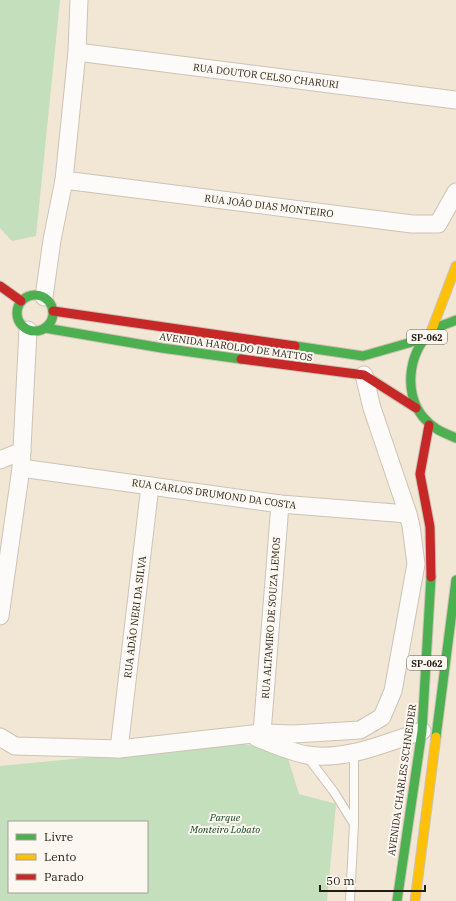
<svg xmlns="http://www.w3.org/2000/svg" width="456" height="901" viewBox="0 0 456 901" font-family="'IBM Plex Serif',serif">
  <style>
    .green { fill: #c3dfbc; fill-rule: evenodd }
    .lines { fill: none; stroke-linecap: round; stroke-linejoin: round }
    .lane-casing { stroke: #cdc3b6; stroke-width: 10 }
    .street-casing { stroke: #cdc3b6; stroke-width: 19 }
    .fast-casing { stroke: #cdc3b6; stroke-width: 11 }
    .slow-casing { stroke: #cdc3b6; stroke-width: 11 }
    .jam-casing { stroke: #cdc3b6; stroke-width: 11 }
    .lane { stroke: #fdfbf9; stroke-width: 8 }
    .street { stroke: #fdfbf9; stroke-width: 17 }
    .fast { stroke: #4caf50; stroke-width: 9 }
    .slow { stroke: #ffc107; stroke-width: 9 }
    .jam { stroke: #c62828; stroke-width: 9 }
    .labels { text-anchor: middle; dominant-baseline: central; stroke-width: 4; stroke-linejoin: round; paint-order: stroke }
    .shield { fill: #fcf7f1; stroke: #655e54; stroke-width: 1 }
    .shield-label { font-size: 9px; font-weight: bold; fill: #241c11 }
    .street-label { font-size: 10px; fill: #241c11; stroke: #fcf7f1 }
    .park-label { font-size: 10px; font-style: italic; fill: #0e441e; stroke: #fcf7f1 }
  </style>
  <rect width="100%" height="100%" fill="#f2e6d5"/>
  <!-- green -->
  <g class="green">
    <polygon points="0,0 60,0 36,236 12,241 0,228"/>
    <path d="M 237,743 L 286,752 L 299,794 L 336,804 L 327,901 L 0,901 L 0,766 ZM 9,822 L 147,822 L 147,892 L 9,892 Z"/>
  </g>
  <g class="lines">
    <defs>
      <g id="lane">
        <polyline points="306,755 334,792 354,824"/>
        <polyline points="350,901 354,824 354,753"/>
      </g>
      <g id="street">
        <polyline points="77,52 456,100"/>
        <polyline points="64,180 412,224 438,224 456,192"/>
        <polyline points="44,297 52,240 64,180 77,52 79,0"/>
        <polyline points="0,460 22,451"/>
        <polyline points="21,468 280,504 408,514"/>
        <polyline points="0,616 21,468 28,330"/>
        <polyline points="262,733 280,504"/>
        <polyline points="0,737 15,746 119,749 262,733 294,734 360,730 382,717 393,691 416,564 411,526 408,514 372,408 364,375"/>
        <path d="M 257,738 C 271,743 293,753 307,755 C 346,761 385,743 422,731"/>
        <polyline points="119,749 150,486"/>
      </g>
      <g id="fast">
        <circle cx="35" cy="313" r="18"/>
        <path d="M 456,320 C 450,323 442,325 436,328 C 409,346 402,392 423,417 C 433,429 442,432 456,438"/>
        <polyline points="45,328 162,348 241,359"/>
        <polyline points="295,346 363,356 426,338"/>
        <polyline points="436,737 456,580"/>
        <polyline points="397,901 422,731 431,577"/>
      </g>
      <g id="slow">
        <polyline points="431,332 456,266"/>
        <polyline points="415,901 436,737"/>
      </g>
      <g id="jam">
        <polyline points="0,286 21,301"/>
        <polyline points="53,311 295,346"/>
        <polyline points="241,359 364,375 416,408"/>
        <polyline points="429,425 420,474 430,527 431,577"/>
      </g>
    </defs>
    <!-- lane casing -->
    <use href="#lane" class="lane-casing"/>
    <!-- street casing -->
    <use href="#street" class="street-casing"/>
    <!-- fast casing -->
    <use href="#fast" class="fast-casing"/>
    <!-- slow casing -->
    <use href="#slow" class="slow-casing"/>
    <!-- jam casing -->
    <use href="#jam" class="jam-casing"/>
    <!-- lane -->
    <use href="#lane" class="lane"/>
    <!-- street -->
    <use href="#street" class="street"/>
    <!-- fast -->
    <use href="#fast" class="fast"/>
    <!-- slow -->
    <use href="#slow" class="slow"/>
    <!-- jam -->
    <use href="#jam" class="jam"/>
  </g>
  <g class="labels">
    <!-- shield labels -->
    <g class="shield">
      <rect x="407" y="330" width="40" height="14" rx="3"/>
      <rect x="407" y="656" width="40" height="14" rx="3"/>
    </g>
    <g class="shield-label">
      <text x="427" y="337">SP-062</text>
      <text x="427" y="663">SP-062</text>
    </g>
    <!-- street labels -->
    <g class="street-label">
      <text transform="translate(266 76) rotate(7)">RUA DOUTOR CELSO CHARURI</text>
      <text transform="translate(269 206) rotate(7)">RUA JOÃO DIAS MONTEIRO</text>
      <text transform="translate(236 347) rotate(8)">AVENIDA HAROLDO DE MATTOS</text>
      <text transform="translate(214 494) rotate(8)">RUA CARLOS DRUMOND DA COSTA</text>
      <text transform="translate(135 617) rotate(-83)">RUA ADÃO NERI DA SILVA</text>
      <text transform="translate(271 618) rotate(-86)">RUA ALTAMIRO DE SOUZA LEMOS</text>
      <text transform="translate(402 780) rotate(-82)">AVENIDA CHARLES SCHNEIDER</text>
    </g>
    <!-- park labels -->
    <g class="park-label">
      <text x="225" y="817">Parque<tspan x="225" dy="12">Monteiro Lobato</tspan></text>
    </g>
  </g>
  <!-- legend -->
  <rect x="8" y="821" width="140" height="72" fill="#fcf7f1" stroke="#a69f97"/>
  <rect x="16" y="834" width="20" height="6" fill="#4caf50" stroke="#a69f97"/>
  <text x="44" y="841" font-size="12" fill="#241c11">Livre</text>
  <rect x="16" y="854" width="20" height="6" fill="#ffc107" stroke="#a69f97"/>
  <text x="44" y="861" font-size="12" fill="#241c11">Lento</text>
  <rect x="16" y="874" width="20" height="6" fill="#c62828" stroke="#a69f97"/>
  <text x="44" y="881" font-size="12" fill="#241c11">Parado</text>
  <!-- scale -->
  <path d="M320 885v6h105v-6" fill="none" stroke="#241c11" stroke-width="2"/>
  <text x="326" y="885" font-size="12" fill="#241c11" stroke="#fcf7f1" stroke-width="3" paint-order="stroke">50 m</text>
</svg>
